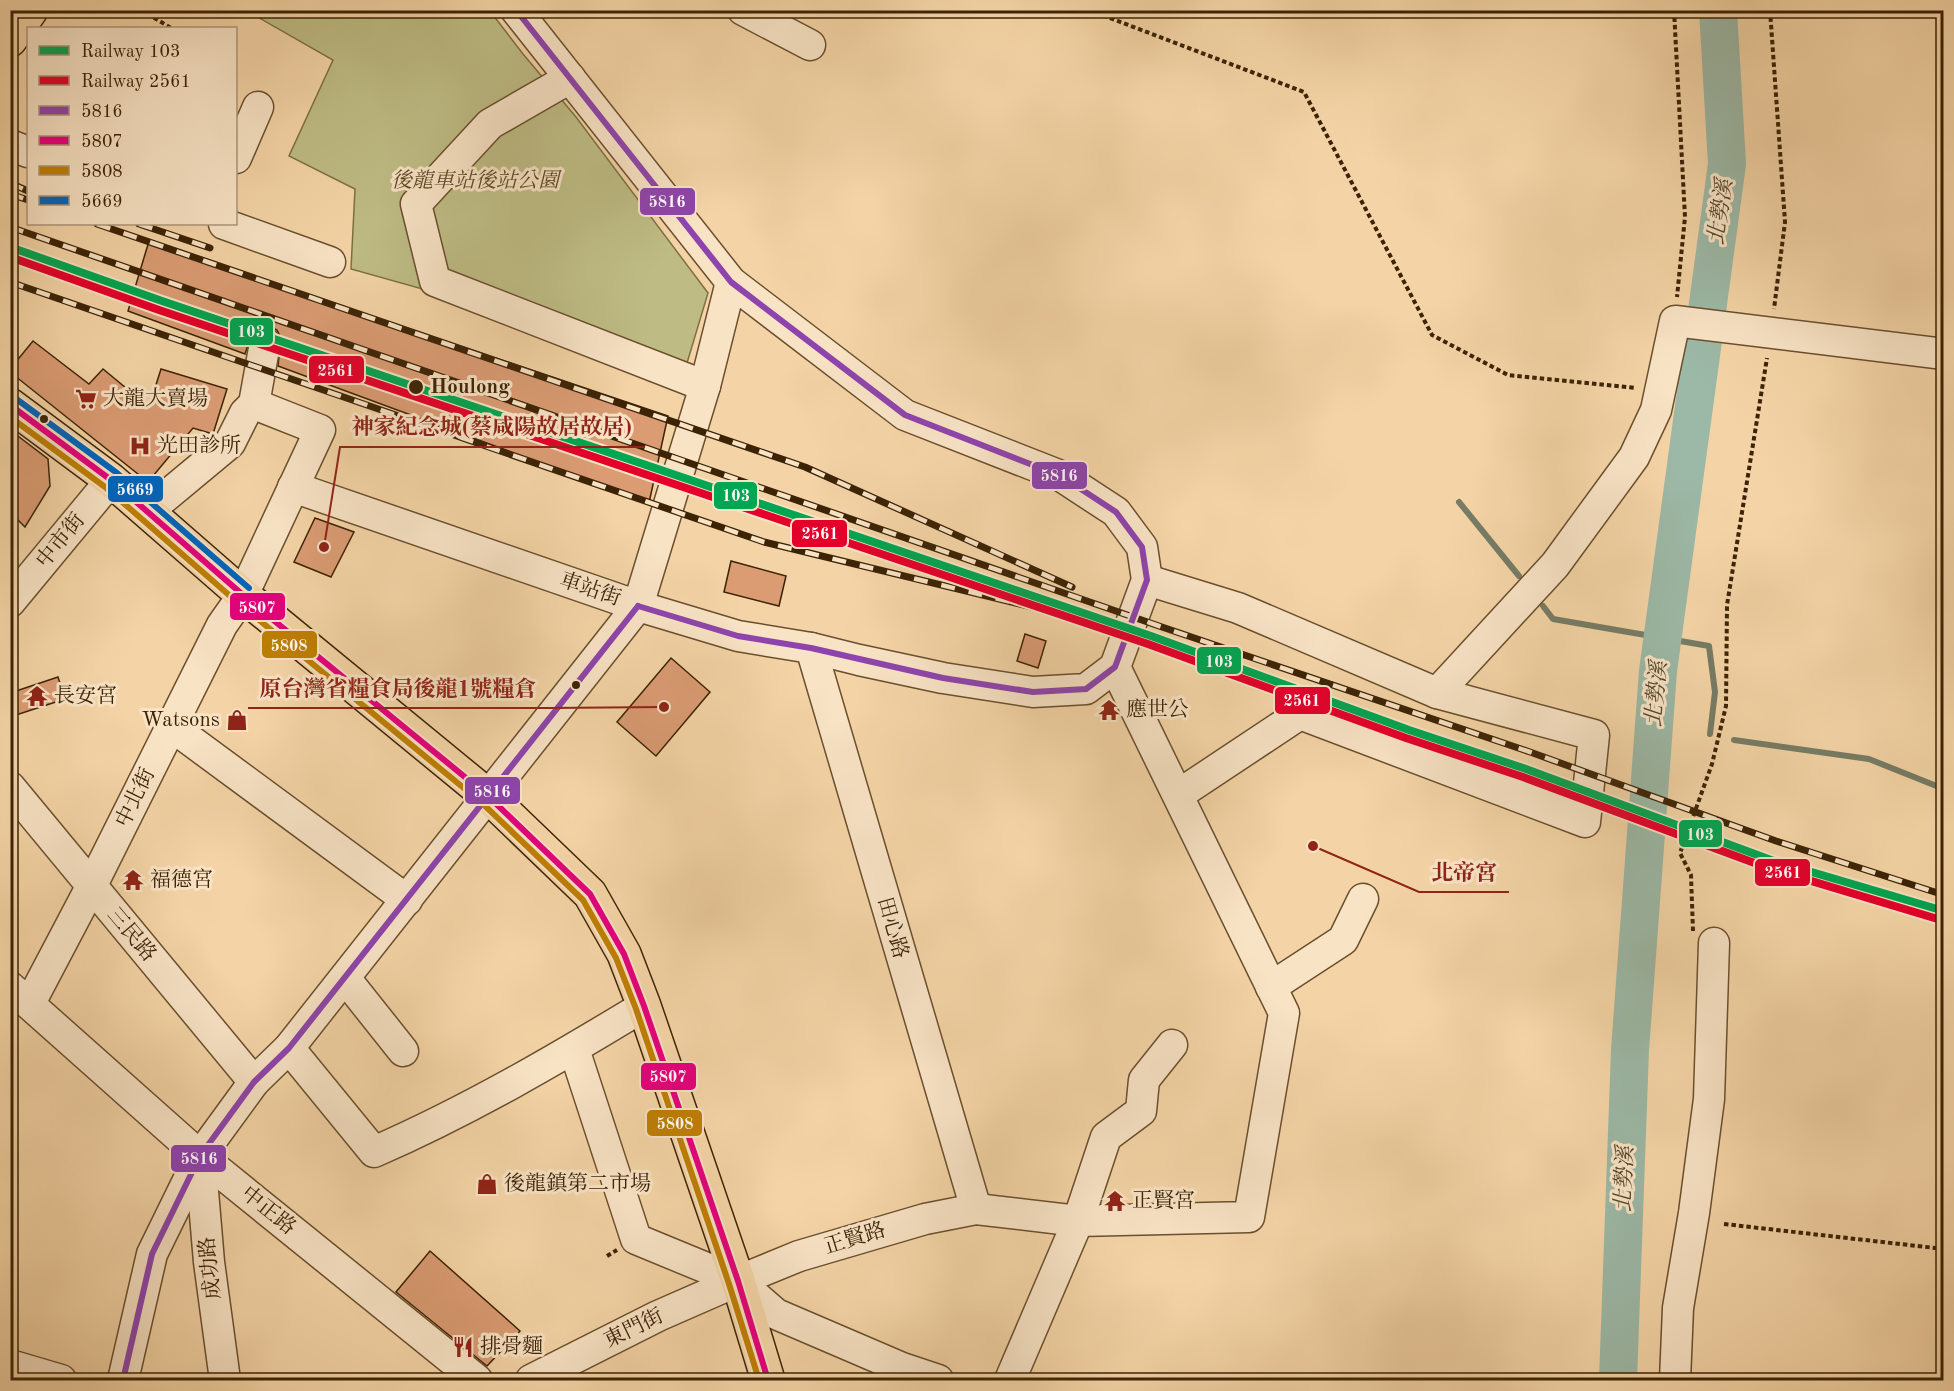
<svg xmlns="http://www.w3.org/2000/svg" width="1954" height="1391" viewBox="0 0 1954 1391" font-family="'Old Standard TT','Noto Serif TC',serif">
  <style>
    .green { fill: #bebc84; stroke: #7d7045; stroke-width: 1.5 }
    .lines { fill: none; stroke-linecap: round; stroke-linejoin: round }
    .stream { stroke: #767c66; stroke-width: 6 }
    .river { stroke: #9cb8a6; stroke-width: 38 }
    .building { fill: #db9c74; stroke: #3c2306; stroke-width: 1.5 }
    .minor-casing { stroke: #6a4f2e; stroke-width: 33 }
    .major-casing { stroke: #3c2306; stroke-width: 36 }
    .path { stroke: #3c2306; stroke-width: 4; stroke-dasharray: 4.5 3; stroke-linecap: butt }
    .minor { stroke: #f8e3c5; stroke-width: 30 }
    .major { stroke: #f4d4a6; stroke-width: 33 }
    .rail-casing { stroke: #3c2306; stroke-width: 7 }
    .rail { stroke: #f8e3c5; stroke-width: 4.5; stroke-dasharray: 14; stroke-linecap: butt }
    .bus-1-casing { stroke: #f8e3c5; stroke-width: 10 }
    .bus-2-casing { stroke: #f8e3c5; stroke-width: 10 }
    .bus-3-casing { stroke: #f8e3c5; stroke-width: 10 }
    .bus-4-casing { stroke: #f8e3c5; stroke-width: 10 }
    .bus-1 { stroke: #8e44ad; stroke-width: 6 }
    .bus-2 { stroke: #e5007d; stroke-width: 6 }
    .bus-3 { stroke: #bf7f02; stroke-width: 6 }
    .bus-4 { stroke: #0065bd; stroke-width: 6 }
    .rail-1-casing { stroke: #f8e3c5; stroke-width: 12 }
    .rail-2-casing { stroke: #f8e3c5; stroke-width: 12 }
    .rail-1 { stroke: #00a651; stroke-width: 8 }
    .rail-2 { stroke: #e4002b; stroke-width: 8 }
    .stop-dot { fill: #3c2306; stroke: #f8e3c5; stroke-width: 2 }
    .labels { text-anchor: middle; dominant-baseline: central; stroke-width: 6; stroke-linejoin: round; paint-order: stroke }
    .park-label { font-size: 21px; font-style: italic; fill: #5c4926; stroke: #f8e3c5 }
    .stop-label { font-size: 21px; font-weight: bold; fill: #3c2306; stroke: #f8e3c5; text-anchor: start }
    .poi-label { font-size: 21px; fill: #3c2306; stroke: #f8e3c5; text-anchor: start }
    .street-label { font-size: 21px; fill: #3c2306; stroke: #f8e3c5 }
    .water-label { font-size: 22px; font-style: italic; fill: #54482e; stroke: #f8e3c5 }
    .leader { fill: none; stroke: #8f2418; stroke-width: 2 }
    .callout-dot { fill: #8f2418; stroke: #f8e3c5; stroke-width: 2 }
    .callout-label { font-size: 22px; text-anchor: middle; font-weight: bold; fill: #8f2418; stroke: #f8e3c5; stroke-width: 6; stroke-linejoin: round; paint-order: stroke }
    .line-badge { stroke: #f8e3c5; stroke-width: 2 }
    .badge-label { font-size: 16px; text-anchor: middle; font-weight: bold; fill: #fff }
  </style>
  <rect width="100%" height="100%" fill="#f4d4a6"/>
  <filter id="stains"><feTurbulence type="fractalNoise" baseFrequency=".00333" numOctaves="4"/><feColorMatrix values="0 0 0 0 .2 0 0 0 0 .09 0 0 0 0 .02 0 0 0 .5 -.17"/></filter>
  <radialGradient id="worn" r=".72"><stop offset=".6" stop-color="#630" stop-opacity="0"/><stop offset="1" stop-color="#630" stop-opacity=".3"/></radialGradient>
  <!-- green -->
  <polygon class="green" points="247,11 490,11 523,54 576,117 708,293 687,363 351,269 355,189 289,156 333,60"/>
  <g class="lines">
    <!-- stream -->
    <g class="stream">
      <polyline points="1459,502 1519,576"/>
      <polyline points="1543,606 1553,619 1709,646 1715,692 1710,734"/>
      <polyline points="1734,740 1869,759 1944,789"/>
    </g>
    <!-- river -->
    <polyline class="river" points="1618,1380 1630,1050 1658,671 1727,164 1718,10"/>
  </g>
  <!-- building -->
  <g class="building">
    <polygon points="149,241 668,416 649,503 278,366 281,338 277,330 269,326 259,327 252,332 245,354 128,311"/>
    <polygon points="33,341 89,384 103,369 149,407 161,369 227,389 213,434 193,428 148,482 10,372 10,369"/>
    <polygon points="10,430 48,459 50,486 25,527 10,512"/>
    <polygon points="315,518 354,532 331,577 294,562"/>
    <polygon points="731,561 786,576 779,606 724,592"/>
    <polygon points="1025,634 1046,641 1038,668 1017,661"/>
    <polygon points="671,658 710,692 656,756 617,722"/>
    <polygon points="58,677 65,699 10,717 10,693"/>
    <polygon points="430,1251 520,1331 487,1366 396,1292"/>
  </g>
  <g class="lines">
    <defs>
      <g id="minor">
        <polyline points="743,10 810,45"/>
        <polyline points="570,78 490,124 416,204 435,281 705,386"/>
        <polyline points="10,145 28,152"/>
        <polyline points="236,158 258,107"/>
        <polyline points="224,224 330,262"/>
        <polyline points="254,404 265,343"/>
        <polyline points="293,487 638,606 738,636 811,648 859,660 943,678 1033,692 1086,689 1115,667 1147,580 1142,547 1116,512 1061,476 905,415 731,282 516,10"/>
        <polyline points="1147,580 1238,608 1437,693 1555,565 1634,457 1656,410 1675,321 1944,354"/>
        <polyline points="10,602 111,480"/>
        <polyline points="811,648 976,1209"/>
        <polyline points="171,726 407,900"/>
        <polyline points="10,787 254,1082"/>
        <polyline points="1178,795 1300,714 1585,822 1594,735 1437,693"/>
        <polyline points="345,978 403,1051"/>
        <polyline points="10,987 200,1156 477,1380"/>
        <polyline points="1271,987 1343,940 1363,899"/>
        <polyline points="30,1003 91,887 222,625 243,595 320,430 254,404 245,413 230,443 147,512"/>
        <path d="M 289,1048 L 374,1152 C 468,1111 557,1059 644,1006"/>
        <polyline points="574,1049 636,1239 738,1281 776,1314 902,1368 938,1380"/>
        <polyline points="200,1156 209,1262 225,1380"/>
        <polyline points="10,1365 61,1380"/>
        <polyline points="123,1380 152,1254 200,1156 254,1082 289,1048 638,606 705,386 731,282"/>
        <polyline points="531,1380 658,1316 738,1281 799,1256 925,1219 976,1209 1078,1221 1249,1217 1284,1013 1115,667"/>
        <polyline points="1010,1380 1078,1221 1106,1137 1141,1111 1144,1080 1172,1045"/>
        <polyline points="1675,1380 1678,1308 1694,1213 1709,1099 1714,943"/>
      </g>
      <g id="major">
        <polyline points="10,40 31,10"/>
        <polyline points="10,405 111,480 243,595 488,796 590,894 624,954 644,1006 738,1281 768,1380"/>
      </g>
    </defs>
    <!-- minor casing -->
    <use href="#minor" class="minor-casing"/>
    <!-- major casing -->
    <use href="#major" class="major-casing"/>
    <!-- path -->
    <g class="path">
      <polyline points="141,10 171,28"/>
      <polyline points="1089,10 1304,92 1432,335 1508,375 1636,388"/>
      <polyline points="1674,10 1685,217 1677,297"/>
      <polyline points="1770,10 1785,222 1774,309"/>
      <polyline points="1693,931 1691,875 1680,853 1712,764 1726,706 1727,605 1767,358"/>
      <polyline points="1724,1224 1944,1249"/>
      <polyline points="607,1256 617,1250"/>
    </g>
    <!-- minor -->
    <use href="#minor" class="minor"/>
    <!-- major -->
    <use href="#major" class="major"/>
    <defs>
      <g id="rail">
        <polyline points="10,183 28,191"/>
        <polyline points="10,194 28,200"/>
        <polyline points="97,224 805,467 1072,587"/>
        <polyline points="139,224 210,248"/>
        <polyline points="10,227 1159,626 1530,752 1776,841 1944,895"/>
        <polyline points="10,282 764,542 1151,636"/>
      </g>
    </defs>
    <!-- rail casing -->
    <use href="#rail" class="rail-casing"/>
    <!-- rail -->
    <use href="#rail" class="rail"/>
    <defs>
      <g id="bus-1">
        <polyline points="516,10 731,282 905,415 1061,476 1116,512 1142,547 1147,580 1115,667 1086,689 1033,692 943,678 811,648 738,636 638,606"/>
        <polyline points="123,1380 152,1254 200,1156 254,1082 289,1048 638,606"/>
      </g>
      <polyline id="bus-2" points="10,405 111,480 243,595 488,796 590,894 624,954 644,1006 738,1281 768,1380"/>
      <polyline id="bus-3" points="10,417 105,487 237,602 482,803 583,900 616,958 636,1009 729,1284 759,1380"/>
      <polyline id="bus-4" points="15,398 117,473 249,588"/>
    </defs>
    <!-- bus-1 casing -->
    <use href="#bus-1" class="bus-1-casing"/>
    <!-- bus-2 casing -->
    <use href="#bus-2" class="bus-2-casing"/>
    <!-- bus-3 casing -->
    <use href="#bus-3" class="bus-3-casing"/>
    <!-- bus-4 casing -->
    <use href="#bus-4" class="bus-4-casing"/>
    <!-- bus-1 -->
    <use href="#bus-1" class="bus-1"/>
    <!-- bus-2 -->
    <use href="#bus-2" class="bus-2"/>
    <!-- bus-3 -->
    <use href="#bus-3" class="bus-3"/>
    <!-- bus-4 -->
    <use href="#bus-4" class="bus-4"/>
    <defs>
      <polyline id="rail-1" points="10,247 162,301 1151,636 1409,730 1526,769 1771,860 1944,911"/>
      <polyline id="rail-2" points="10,257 159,310 1148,644 1406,738 1523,777 1768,868 1941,920"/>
    </defs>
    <!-- rail-1 casing -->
    <use href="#rail-1" class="rail-1-casing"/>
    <!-- rail-2 casing -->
    <use href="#rail-2" class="rail-2-casing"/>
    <!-- rail-1 -->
    <use href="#rail-1" class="rail-1"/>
    <!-- rail-2 -->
    <use href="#rail-2" class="rail-2"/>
  </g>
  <!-- icons -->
  <defs>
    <symbol id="supermarket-bare" viewBox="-9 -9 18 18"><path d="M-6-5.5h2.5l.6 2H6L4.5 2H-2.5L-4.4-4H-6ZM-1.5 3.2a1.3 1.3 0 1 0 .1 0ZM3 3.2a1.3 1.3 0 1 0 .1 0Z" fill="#8f2418" stroke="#f8e3c5" stroke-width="2.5" paint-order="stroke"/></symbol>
    <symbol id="hospital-bare" viewBox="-9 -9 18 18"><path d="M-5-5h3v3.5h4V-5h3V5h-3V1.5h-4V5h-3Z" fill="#8f2418" stroke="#f8e3c5" stroke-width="2.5" paint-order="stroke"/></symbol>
    <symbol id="temple-bare" viewBox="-9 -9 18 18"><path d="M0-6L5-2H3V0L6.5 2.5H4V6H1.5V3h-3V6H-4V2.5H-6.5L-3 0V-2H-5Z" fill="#8f2418" stroke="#f8e3c5" stroke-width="2.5" paint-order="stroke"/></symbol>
    <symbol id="shop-bare" viewBox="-9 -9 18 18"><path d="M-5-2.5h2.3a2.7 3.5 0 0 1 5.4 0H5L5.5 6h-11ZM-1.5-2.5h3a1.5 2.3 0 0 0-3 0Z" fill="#8f2418" stroke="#f8e3c5" stroke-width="2.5" paint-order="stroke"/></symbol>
    <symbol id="restaurant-bare" viewBox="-9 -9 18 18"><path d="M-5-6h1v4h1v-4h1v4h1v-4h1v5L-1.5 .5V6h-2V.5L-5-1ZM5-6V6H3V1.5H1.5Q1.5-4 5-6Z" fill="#8f2418" stroke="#f8e3c5" stroke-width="2.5" paint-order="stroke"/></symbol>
  </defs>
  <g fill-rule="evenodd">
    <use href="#supermarket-bare" x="71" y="384" width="30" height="30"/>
    <use href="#hospital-bare" x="125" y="431" width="30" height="30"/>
    <use href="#temple-bare" x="22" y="681" width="30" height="30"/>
    <use href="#temple-bare" x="1094" y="695" width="30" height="30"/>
    <use href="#shop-bare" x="222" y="705" width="30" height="30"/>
    <use href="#temple-bare" x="118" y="865" width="30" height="30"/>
    <use href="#shop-bare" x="472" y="1169" width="30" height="30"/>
    <use href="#temple-bare" x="1100" y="1186" width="30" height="30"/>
    <use href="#restaurant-bare" x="448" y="1332" width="30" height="30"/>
  </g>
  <!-- markers -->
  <g class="stop-dot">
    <circle cx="416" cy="387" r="8"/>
    <circle cx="44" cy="419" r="5"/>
    <circle cx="576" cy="685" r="5"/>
  </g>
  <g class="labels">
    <!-- park labels -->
    <g class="park-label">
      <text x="475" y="181">後龍車站後站公園</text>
    </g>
    <!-- stop labels -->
    <g class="stop-label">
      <text x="430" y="387">Houlong</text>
    </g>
    <!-- poi labels -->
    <g class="poi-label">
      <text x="103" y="399">大龍大賣場</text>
      <text x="157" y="446">光田診所</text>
      <text x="54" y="696">長安宮</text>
      <text x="1126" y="710">應世公</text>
      <text x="220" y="720" text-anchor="end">Watsons</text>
      <text x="150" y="880">福德宮</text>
      <text x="504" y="1184">後龍鎮第二市場</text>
      <text x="1132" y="1201">正賢宮</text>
      <text x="480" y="1347">排骨麵</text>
    </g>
    <!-- street labels -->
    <g class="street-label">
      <text transform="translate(61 541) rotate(-51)">中市街</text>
      <text transform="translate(590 590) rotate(19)">車站街</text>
      <text transform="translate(136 798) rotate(-64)">中北街</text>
      <text transform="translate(892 928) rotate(74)">田心路</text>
      <text transform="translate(131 935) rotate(50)">三民路</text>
      <text transform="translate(268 1211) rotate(39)">中正路</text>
      <text transform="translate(855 1239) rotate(-17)">正賢路</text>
      <text transform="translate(211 1268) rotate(-96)">成功路</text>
      <text transform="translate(634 1329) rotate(-26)">東門街</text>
    </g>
    <!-- water labels -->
    <g class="water-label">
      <text transform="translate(1721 212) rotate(-82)">北勢溪</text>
      <text transform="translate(1657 694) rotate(-85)">北勢溪</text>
      <text transform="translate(1625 1179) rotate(-88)">北勢溪</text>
    </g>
  </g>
  <!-- callouts -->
  <path class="leader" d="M324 547L340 447H645M664 707L548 708H248M1313 846L1419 892H1509"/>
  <g class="callout-dot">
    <circle cx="324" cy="547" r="6"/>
    <circle cx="664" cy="707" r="6"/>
    <circle cx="1313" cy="846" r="6"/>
  </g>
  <g class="callout-label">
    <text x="492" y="434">神家紀念城(蔡咸陽故居故居)</text>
    <text x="398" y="696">原台灣省糧食局後龍1號糧倉</text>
    <text x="1464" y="880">北帝宮</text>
  </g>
  <g class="line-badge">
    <rect x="639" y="187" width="57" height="29" rx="6" fill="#8e44ad"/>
    <rect x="229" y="317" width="45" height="29" rx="6" fill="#00a651"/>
    <rect x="308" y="355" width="57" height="29" rx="6" fill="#e4002b"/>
    <rect x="1031" y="461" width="57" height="29" rx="6" fill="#8e44ad"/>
    <rect x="107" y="475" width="57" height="28" rx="6" fill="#0065bd"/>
    <rect x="713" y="481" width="45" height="29" rx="6" fill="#00a651"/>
    <rect x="791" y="519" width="57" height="29" rx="6" fill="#e4002b"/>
    <rect x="229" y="592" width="57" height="29" rx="6" fill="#e5007d"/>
    <rect x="261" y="630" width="57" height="29" rx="6" fill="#bf7f02"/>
    <rect x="1196" y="646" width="46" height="29" rx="6" fill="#00a651"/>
    <rect x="1274" y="686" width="57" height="29" rx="6" fill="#e4002b"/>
    <rect x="464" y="776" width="57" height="29" rx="6" fill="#8e44ad"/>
    <rect x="1678" y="819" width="45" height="29" rx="6" fill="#00a651"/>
    <rect x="1754" y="858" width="57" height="29" rx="6" fill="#e4002b"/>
    <rect x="640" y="1062" width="57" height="29" rx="6" fill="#e5007d"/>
    <rect x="646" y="1109" width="57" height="28" rx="6" fill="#bf7f02"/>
    <rect x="170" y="1144" width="57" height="29" rx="6" fill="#8e44ad"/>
  </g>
  <g class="badge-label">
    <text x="667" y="207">5816</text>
    <text x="251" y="337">103</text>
    <text x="336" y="376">2561</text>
    <text x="1059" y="481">5816</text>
    <text x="135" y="495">5669</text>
    <text x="736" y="501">103</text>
    <text x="820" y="539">2561</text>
    <text x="257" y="613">5807</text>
    <text x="289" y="651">5808</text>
    <text x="1219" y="667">103</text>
    <text x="1302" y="706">2561</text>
    <text x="492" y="797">5816</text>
    <text x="1700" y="840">103</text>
    <text x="1783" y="878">2561</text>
    <text x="668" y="1082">5807</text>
    <text x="675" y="1129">5808</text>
    <text x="199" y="1164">5816</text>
  </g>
  <!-- margin -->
  <rect width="1954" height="1391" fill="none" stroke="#f4d4a6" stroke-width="36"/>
  <rect x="12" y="12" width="1930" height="1367" fill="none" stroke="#3c2306" stroke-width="3"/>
  <rect x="18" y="18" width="1918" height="1355" fill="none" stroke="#3c2306" stroke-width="1.5"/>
  <!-- legend -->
  <rect x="27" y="27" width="210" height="198" fill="#f8e3c5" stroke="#ad9679" stroke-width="1.5"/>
  <rect x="39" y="46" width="30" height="9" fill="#00a651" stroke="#ad9679" stroke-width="1.5"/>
  <text x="81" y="57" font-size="18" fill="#3c2306">Railway 103</text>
  <rect x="39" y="76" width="30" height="9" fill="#e4002b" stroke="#ad9679" stroke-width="1.5"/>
  <text x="81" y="87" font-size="18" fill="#3c2306">Railway 2561</text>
  <rect x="39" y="106" width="30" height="9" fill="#8e44ad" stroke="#ad9679" stroke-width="1.5"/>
  <text x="81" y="117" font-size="18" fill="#3c2306">5816</text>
  <rect x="39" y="136" width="30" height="9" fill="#e5007d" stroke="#ad9679" stroke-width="1.5"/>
  <text x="81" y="147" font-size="18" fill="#3c2306">5807</text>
  <rect x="39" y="166" width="30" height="9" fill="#bf7f02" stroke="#ad9679" stroke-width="1.5"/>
  <text x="81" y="177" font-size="18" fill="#3c2306">5808</text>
  <rect x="39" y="196" width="30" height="9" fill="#0065bd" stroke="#ad9679" stroke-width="1.5"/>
  <text x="81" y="207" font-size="18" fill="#3c2306">5669</text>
  <rect width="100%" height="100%" filter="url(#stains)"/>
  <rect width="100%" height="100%" fill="url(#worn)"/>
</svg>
